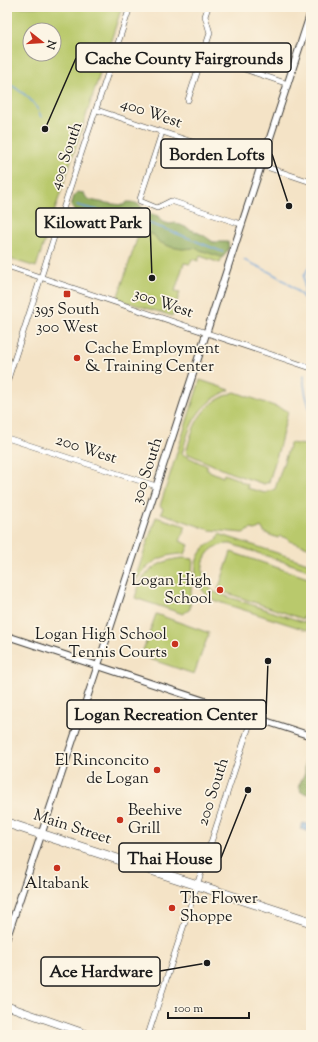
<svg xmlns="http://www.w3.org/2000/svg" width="318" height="1042" viewBox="0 0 318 1042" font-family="'Sorts Mill Goudy',serif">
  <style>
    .green { fill: #b9c96c; stroke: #6a7244; fill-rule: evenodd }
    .forest { fill: #92ad60; stroke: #57643e }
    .water { fill: #6ca2d9; stroke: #445f7a }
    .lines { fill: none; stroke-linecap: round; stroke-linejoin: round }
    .stream { stroke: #6ca2d9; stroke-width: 1.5 }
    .minor-casing { stroke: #3c3a36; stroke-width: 6 }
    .tertiary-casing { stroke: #3c3a36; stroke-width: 8 }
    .secondary-casing { stroke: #3c3a36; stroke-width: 8 }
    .trunk-casing { stroke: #3c3a36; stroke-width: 10 }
    .minor { stroke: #fff; stroke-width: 5 }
    .tertiary { stroke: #fff; stroke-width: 6 }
    .secondary { stroke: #fff; stroke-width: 7 }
    .trunk { stroke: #fff; stroke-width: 9 }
    .poi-dot { fill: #c8321e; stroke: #fcf5e5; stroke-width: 1.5 }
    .labels { text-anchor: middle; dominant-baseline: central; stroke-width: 3.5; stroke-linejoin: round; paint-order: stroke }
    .street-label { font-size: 16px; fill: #1c1c1c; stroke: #fcf5e5 }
    .poi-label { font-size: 16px; fill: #1c1c1c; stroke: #fcf5e5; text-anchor: start }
    .leader { fill: none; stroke: #1c1c1c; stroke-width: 1.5 }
    .callout-dot { fill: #1c1c1c; stroke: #fcf5e5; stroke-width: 1.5 }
    .callout { fill: #fcf5e5; stroke: #1c1c1c; stroke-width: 1.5 }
    .callout-label { font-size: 17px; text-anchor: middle; font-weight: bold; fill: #1c1c1c }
  </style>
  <rect width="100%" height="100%" fill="#fcf5e5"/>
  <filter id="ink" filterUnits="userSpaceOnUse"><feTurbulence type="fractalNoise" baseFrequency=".025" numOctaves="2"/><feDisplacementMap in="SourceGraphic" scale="8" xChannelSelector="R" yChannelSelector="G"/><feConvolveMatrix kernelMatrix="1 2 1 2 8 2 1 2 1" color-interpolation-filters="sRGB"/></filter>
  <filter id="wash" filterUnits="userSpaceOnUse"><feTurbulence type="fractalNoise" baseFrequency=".012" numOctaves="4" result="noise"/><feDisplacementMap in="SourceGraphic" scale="16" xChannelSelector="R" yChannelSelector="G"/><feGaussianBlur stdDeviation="0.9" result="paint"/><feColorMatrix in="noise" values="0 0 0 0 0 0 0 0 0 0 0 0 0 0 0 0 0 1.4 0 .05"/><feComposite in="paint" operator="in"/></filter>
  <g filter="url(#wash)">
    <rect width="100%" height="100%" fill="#f4e3c6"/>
    <!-- green -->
    <g class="green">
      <path d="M 7,7 L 122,7 L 36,267 L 7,258 ZM 30,30 L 54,30 L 54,54 L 30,54 Z"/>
      <polygon points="141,227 224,254 220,263 200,256 198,261 192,259 190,264 184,263 175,291 180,292 172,316 117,299"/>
      <path d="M 200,380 L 230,390 C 199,403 190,422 182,454 L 207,466 L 207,470 L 223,477 L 224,474 L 240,480 L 240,481 L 248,485 L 247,488 L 265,493 L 275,489 L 290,443 L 305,445 L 311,454 L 311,548 L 289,541 L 289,539 L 280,536 L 278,538 L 265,533 L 261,527 L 255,530 L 251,529 L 243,533 L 210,530 L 161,513 L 163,508 L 160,506 Z"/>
      <path d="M 235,392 L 288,411 L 279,448 L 269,482 L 264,484 L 231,473 L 186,453 C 194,421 202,403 235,392 Z"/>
      <path d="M 156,517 L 186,526 L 180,541 L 189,545 L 185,554 C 159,554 147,564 133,585 Z"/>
      <path d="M 219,534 L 311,564 L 311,571 L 231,544 C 228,544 224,544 221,545 C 199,551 197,579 214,592 L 303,622 L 311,621 L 311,629 L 306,630 L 216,601 C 196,592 188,565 204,548 C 208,544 213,542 217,540 Z"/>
      <polygon points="231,552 311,579 311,594 303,619 218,590"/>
      <path d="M 182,558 L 193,559 L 190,609 L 183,614 L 135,598 C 141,573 156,561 182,558 Z"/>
      <polygon points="156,614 209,633 194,674 141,656"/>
    </g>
    <!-- forest -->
    <g class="forest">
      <path d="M 77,192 L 84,193 C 85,195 86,198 88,199 C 90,201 119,205 124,205 L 127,202 C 136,202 141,204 145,212 L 158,216 L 162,222 L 170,224 L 176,223 L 203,235 L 213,242 L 228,242 L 229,248 L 224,256 L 221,257 L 194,248 L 182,249 L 171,247 L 159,242 L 154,235 L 136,228 L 111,225 L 107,227 L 96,224 L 93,217 L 75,212 L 71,206 L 74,196 Z"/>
      <polygon points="311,752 311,795 301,792 299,785 305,773 305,761"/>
    </g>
    <!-- water -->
    <polygon class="water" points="303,823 311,825 311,832 300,829"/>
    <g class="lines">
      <!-- stream -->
      <g class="stream">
        <path d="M 7,82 C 22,93 35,99 41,117"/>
        <path d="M 77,205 C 92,210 107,211 122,215 C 157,224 190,239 223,252"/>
        <path d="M 244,260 C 264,269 292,281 305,300 C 308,303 309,307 311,311"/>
        <polyline points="305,299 304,276 311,263"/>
        <polyline points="310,357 311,347"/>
        <path d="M 304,375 C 303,388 307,400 311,412"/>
      </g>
    </g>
  </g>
  <g filter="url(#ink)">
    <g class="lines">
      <defs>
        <g id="minor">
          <polyline points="224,62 288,84"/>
          <polyline points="188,100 210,33 205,16 208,7"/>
          <polyline points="97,110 311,182"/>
          <polyline points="162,132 140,199 140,201 157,208 171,201 241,224"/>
          <polyline points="7,266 311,368"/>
          <polyline points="7,382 77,166 130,7"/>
          <polyline points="7,438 156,486"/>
          <polyline points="148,1035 252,717"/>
        </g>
        <g id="tertiary">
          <polyline points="7,636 311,736"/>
          <polyline points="7,937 101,656 311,12"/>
        </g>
        <polyline id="secondary" points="7,1006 90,1035"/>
        <polyline id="trunk" points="7,823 311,922"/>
      </defs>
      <!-- minor casing -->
      <use href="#minor" class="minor-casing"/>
      <!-- tertiary casing -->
      <use href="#tertiary" class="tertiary-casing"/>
      <!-- secondary casing -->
      <use href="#secondary" class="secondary-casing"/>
      <!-- trunk casing -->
      <use href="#trunk" class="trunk-casing"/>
      <!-- minor -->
      <use href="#minor" class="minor"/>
      <!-- tertiary -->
      <use href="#tertiary" class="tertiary"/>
      <!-- secondary -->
      <use href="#secondary" class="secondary"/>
      <!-- trunk -->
      <use href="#trunk" class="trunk"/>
    </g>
  </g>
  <!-- markers -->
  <g class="poi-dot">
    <rect x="63" y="290" width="8" height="8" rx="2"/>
    <circle cx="77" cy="358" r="4"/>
    <circle cx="220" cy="590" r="4"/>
    <circle cx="175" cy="644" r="4"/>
    <circle cx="157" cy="770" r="4"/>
    <circle cx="120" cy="820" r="4"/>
    <circle cx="57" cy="868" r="4"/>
    <circle cx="172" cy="908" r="4"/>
  </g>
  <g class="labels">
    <!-- street labels -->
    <g class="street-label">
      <text transform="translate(151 114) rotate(19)">400 West</text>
      <text transform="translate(67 156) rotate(-71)">400 South</text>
      <text transform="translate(163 304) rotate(19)">300 West</text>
      <text transform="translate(86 450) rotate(18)">200 West</text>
      <text transform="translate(148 471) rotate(-72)">300 South</text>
      <text transform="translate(214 792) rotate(-72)">200 South</text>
      <text transform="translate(72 828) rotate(18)">Main Street</text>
    </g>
    <!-- poi labels -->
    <g class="poi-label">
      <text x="67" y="310" text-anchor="middle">395 South<tspan x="67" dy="18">300 West</tspan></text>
      <text x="85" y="349">Cache Employment<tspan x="85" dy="18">&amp; Training Center</tspan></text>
      <text x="212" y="581" text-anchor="end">Logan High<tspan x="212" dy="18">School</tspan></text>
      <text x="167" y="635" text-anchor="end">Logan High School<tspan x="167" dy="18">Tennis Courts</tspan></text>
      <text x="149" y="761" text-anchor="end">El Rinconcito<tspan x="149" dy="18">de Logan</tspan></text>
      <text x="128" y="811">Beehive<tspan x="128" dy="18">Grill</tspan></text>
      <text x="57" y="884" text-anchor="middle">Altabank</text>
      <text x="180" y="899">The Flower<tspan x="180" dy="18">Shoppe</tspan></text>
    </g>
  </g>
  <!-- callouts -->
  <path class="leader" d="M45 129L76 58M289 206L272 154M152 278L150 222M268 661L266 714M248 790L221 858M207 963L160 971"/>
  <g class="callout-dot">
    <circle cx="45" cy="129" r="4"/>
    <circle cx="289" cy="206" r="4"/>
    <circle cx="152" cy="278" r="4"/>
    <circle cx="268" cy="661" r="4"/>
    <circle cx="248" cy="790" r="4"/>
    <circle cx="207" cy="963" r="4"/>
  </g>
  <g class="callout">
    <rect x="76" y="43" width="215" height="29" rx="4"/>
    <rect x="161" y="139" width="111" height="29" rx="4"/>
    <rect x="36" y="208" width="114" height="29" rx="4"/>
    <rect x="67" y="700" width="199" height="29" rx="4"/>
    <rect x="119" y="843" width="102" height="29" rx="4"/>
    <rect x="41" y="957" width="119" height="29" rx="4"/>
  </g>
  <g class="callout-label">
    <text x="184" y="64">Cache County Fairgrounds</text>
    <text x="217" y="160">Borden Lofts</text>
    <text x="93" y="228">Kilowatt Park</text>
    <text x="166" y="720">Logan Recreation Center</text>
    <text x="170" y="864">Thai House</text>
    <text x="101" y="977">Ace Hardware</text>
  </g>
  <!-- margin -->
  <rect width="318" height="1042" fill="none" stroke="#fcf5e5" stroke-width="24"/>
  <!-- north arrow -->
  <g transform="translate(42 42) rotate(107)"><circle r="19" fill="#fcf5e5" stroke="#a29e95"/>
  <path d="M0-3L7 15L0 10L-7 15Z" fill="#c8321e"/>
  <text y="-6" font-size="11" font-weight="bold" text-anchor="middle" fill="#1c1c1c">N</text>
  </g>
  <!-- scale -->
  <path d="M168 1012v6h81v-6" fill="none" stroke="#1c1c1c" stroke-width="2"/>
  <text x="174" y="1012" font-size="12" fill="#1c1c1c" stroke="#fcf5e5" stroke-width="3" paint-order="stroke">100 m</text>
</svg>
